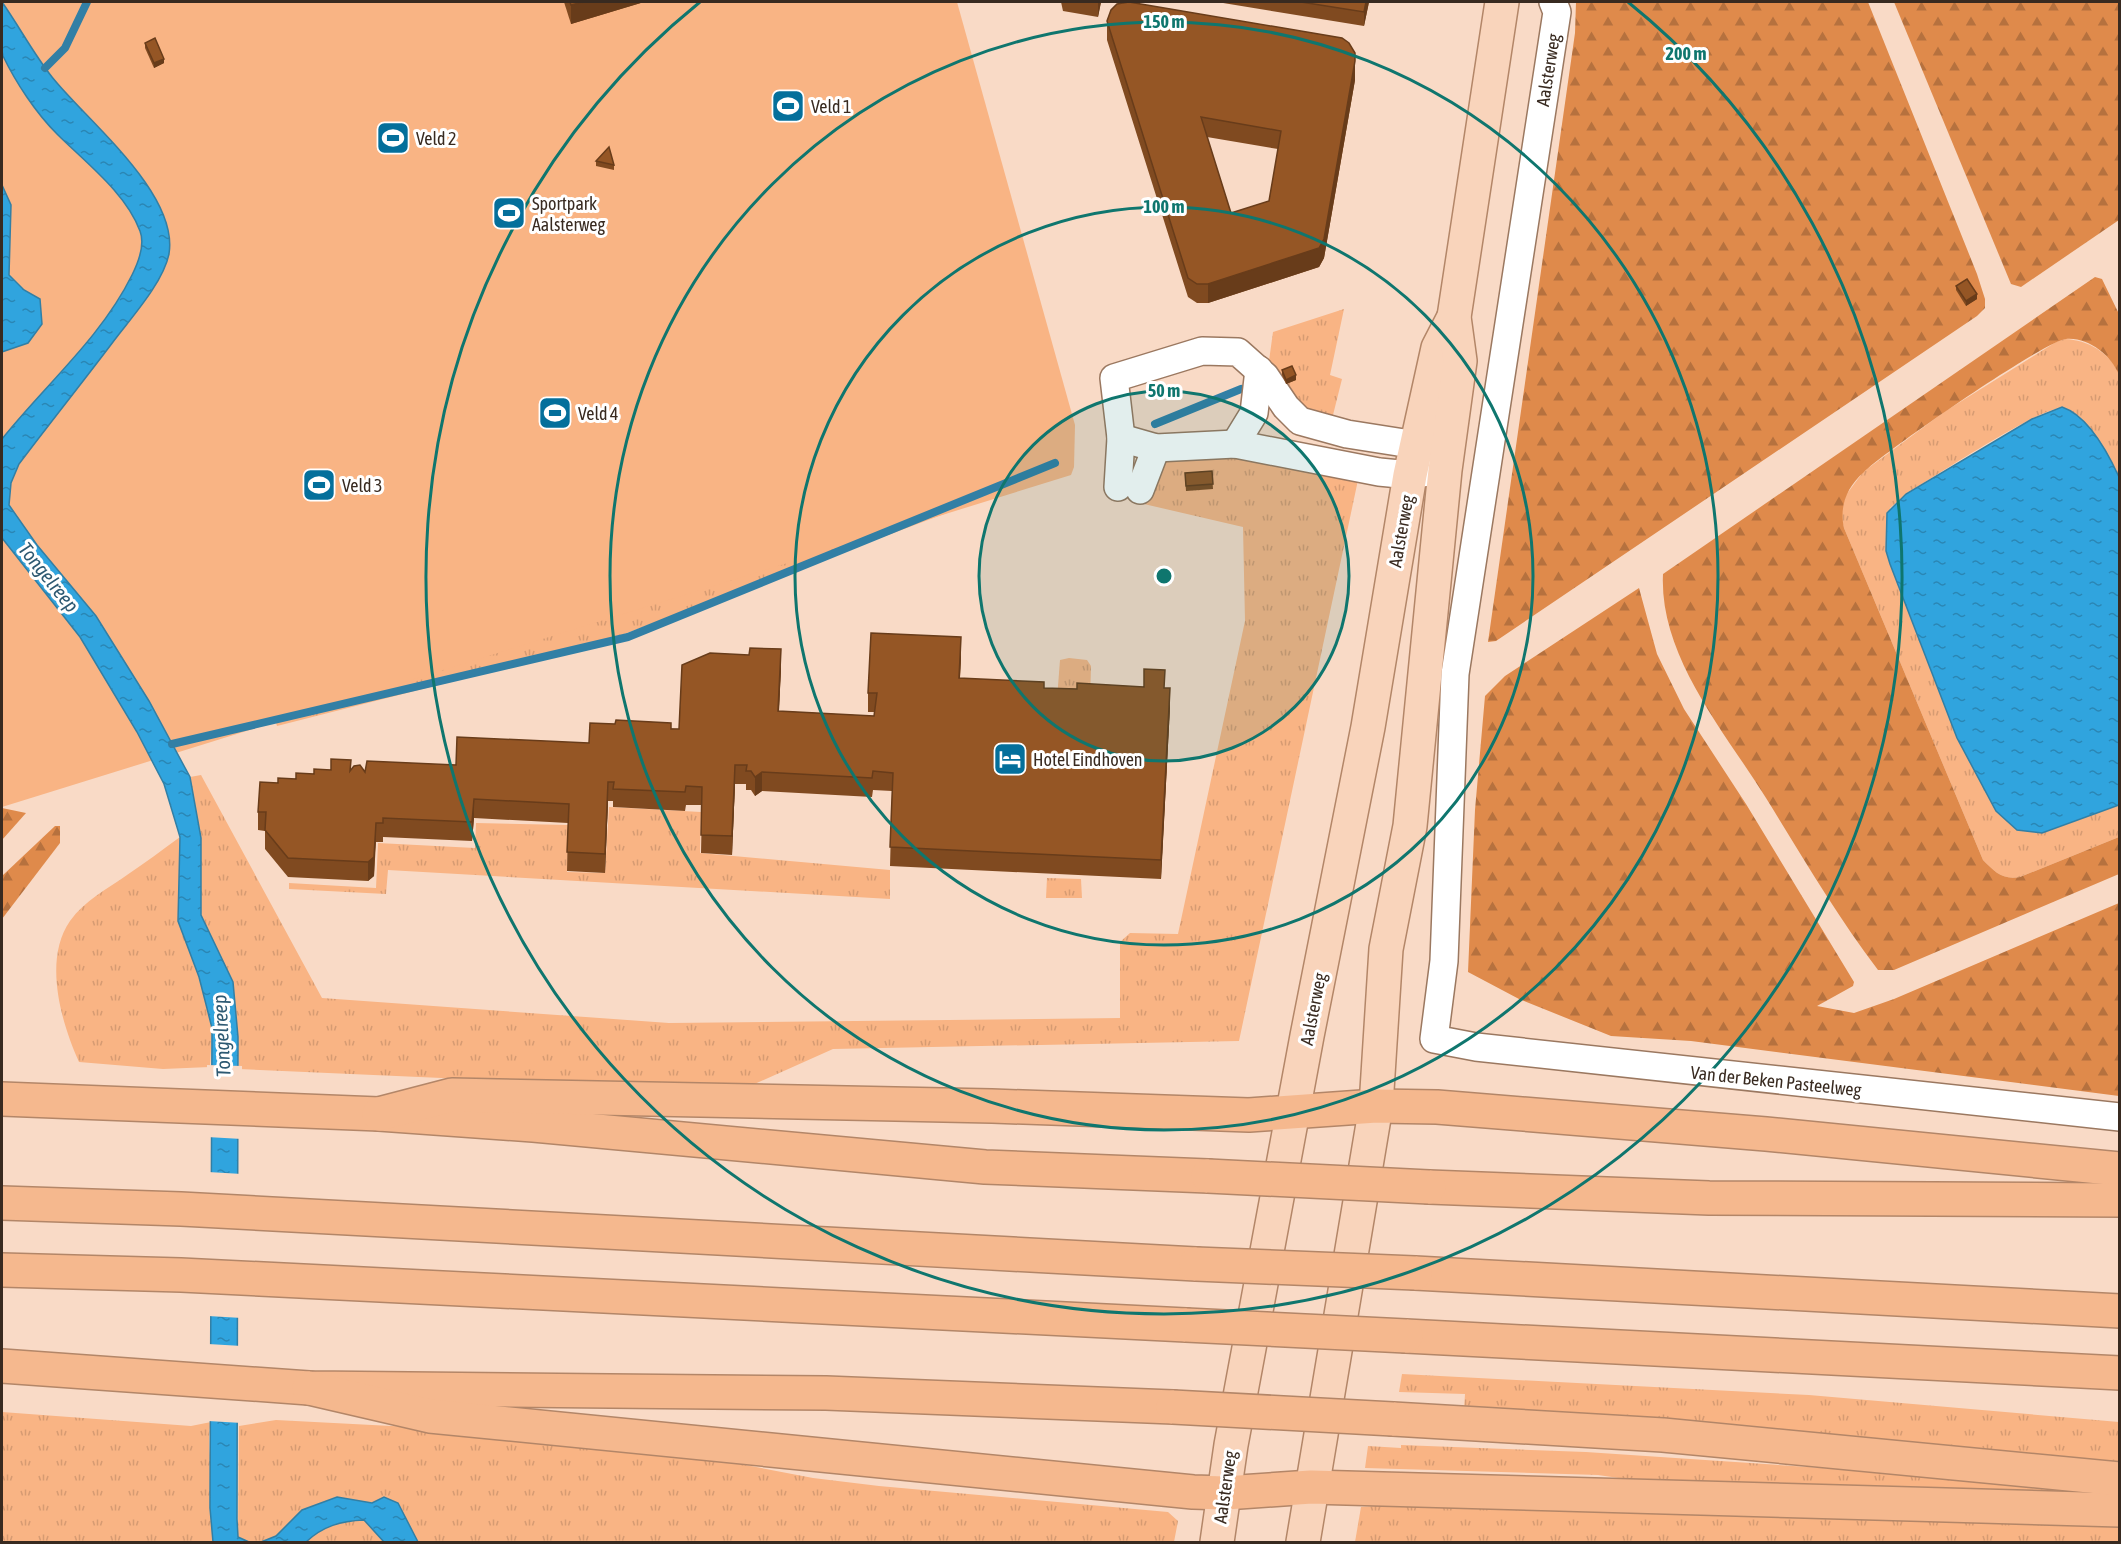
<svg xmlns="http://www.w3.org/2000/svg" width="2121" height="1544" viewBox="0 0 2121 1544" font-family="'Asap Condensed',sans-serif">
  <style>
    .grass { fill: url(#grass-tufts) }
    .forest { fill: url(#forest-firs) }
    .garden { fill: #f9b484 }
    .water { fill: url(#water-ripples); stroke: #327fa5; stroke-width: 1.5 }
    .pier { fill: #f9dac6 }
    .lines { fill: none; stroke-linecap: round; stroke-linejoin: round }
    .stream { stroke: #327fa5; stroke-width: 8 }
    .minor-casing { stroke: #9b7860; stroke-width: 30 }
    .major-casing { stroke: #b38668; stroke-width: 36 }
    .highway-casing { stroke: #b38668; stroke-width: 36 }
    .minor { stroke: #fff; stroke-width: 27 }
    .major { stroke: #f9d4bb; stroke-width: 33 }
    .highway { stroke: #f5b88e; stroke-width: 33 }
    .highway-bridge-casing { stroke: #b38668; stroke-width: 36; stroke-linecap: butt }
    .highway-bridge { stroke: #f5b88e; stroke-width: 33 }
    .wall { fill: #804a20; fill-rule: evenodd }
    .shaded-wall { fill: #683c1a }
    .building { fill: #955625; stroke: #683c1a; stroke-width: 1.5; fill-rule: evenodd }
    .ring { fill: none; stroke: #0f766e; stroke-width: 3 }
    .labels { text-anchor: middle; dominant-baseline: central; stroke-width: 6; stroke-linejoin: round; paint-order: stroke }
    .street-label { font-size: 18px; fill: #382a20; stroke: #fff }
    .poi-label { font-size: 18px; fill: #382a20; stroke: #fff; text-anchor: start }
    .water-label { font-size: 20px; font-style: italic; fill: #2d5972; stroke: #fff }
    .centre { fill: #0f766e; stroke: #fff; stroke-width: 3 }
    .ring-label { font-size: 18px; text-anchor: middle; font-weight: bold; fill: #0f766e; stroke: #fff; stroke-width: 6; stroke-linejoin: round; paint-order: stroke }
  </style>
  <defs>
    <pattern id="grass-tufts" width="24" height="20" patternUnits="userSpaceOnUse" patternTransform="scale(1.5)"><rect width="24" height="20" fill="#f9b484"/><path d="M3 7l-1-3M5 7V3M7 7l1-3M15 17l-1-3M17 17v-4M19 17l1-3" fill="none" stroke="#d69b72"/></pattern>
    <pattern id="forest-firs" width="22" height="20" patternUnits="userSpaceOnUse" patternTransform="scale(1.5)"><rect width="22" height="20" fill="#df8a4b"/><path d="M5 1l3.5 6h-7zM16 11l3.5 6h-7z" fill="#b6713e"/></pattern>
    <pattern id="water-ripples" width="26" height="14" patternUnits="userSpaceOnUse" patternTransform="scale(1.5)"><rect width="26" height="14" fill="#30a4de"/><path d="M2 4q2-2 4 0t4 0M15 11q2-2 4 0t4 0" fill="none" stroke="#2a86b4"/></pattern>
  </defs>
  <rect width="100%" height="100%" fill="#f9dac6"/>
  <!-- grass -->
  <g class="grass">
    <polygon points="1344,309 1330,375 1342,379 1331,423 1313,419 1268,368 1273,332"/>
    <path d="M 2065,339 C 2088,340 2109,352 2120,375 L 2119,477 C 2112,461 2083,408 2062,408 C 2040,407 1931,479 1906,494 L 1890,508 L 1890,564 L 1904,596 L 2042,833 L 2119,805 L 2119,837 L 2020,877 C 2002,880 1995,872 1983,860 L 1844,528 L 1840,513 L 1846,495 L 1863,472 L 1944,412 L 2056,342 Z"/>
    <polygon points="1205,449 1358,480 1239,1041 833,1049 750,1086 554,1083 239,1069 233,982 201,915 201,838 190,777 201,775 322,998 669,1023 1120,1018 1120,942 1130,933 1178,934 1245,621 1243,527 1144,504 1146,492 1166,458"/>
    <polygon points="1072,466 595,645 277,726 269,701"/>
    <polygon points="1069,658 1087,660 1091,666 1090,702 1057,699 1060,660"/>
    <polygon points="609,807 701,812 700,853 890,870 890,899 388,870 386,894 289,889 289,883 376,888 378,843 475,848 476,823 569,825 567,872 605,873"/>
    <path d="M 180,837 L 178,921 L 199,977 L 212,1028 L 210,1067 L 163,1069 L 79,1062 C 61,1022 43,960 70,921 C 85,900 107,889 127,875 C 145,863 162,850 180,837 Z"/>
    <polygon points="1047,878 1081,879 1082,898 1046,898"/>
    <polygon points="1402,1374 1809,1395 2119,1422 2119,1465 1464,1410 1465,1394 1399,1392"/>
    <path d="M 2,1412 L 191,1426 L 211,1422 C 207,1438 211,1458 211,1475 C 212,1498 211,1519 213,1542 L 2,1542 Z"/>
    <polygon points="276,1420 430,1428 730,1462 813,1478 879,1486 1168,1512 1178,1521 1174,1542 418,1542 372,1503 337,1497 302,1510 276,1536 261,1542 249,1542 238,1537 239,1426"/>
    <polygon points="1401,1445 1586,1452 1913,1474 2115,1495 1688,1488 1598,1475 1365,1468 1368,1446 1401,1448"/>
    <polygon points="1458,1501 2120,1523 2119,1542 1355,1542 1361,1507"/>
    <path d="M 364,1520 L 384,1542 L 306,1542 C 323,1526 341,1521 364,1520 Z"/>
  </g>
  <!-- forest -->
  <g class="forest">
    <polygon points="1576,2 1868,2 1977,274 1985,299 1985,308 1977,316 1496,641 1488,642 1575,33"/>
    <polygon points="1894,2 2119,2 2119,220 2021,287 2011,284"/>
    <path d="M 2095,277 L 2102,279 L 2119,314 L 2119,375 C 2111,355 2088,337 2066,339 C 2044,341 1885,451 1864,472 C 1847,487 1839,506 1844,528 L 1983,860 C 1995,872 2002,880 2020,877 L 2119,837 L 2119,874 L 1894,970 L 1878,970 C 1837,916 1802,856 1766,798 C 1725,732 1659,656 1663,574 Z"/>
    <polygon points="1639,588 1657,654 1684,709 1746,804 1854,982 1853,986 1817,1006 1854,1013 1894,999 2119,903 2119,1096 1691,1041 1611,1036 1519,999 1468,972 1475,810 1485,696 1505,676"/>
    <polygon points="2,808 26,813 2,840"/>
    <polygon points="55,826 60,826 60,843 2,919 2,876"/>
  </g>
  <!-- garden -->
  <polygon class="garden" points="2,2 957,2 1075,425 1074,467 1071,475 2,807"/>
  <!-- water -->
  <g class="water">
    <path d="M 2,2 C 19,26 33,53 52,77 C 86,120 179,193 169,254 C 163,283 131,318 113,342 C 82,383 50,423 19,464 L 11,483 L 9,505 L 37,545 L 96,616 L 149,701 L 190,777 L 201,838 L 201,915 L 233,982 L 238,1037 L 237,1519 L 238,1537 L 249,1542 L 213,1542 L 210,1508 L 212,1028 L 199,977 L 178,921 L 180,837 L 164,784 L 137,732 L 80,637 L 2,538 L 2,439 C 45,385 101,338 132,275 C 138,263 145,244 140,231 C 126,193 85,162 57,134 C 36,113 16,83 3,56 C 0,45 2,15 2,2 Z"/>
    <polygon points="2,185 11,205 9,275 24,290 40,299 42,324 28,343 2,352"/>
    <path d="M 2062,407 C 2089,416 2108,453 2119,477 L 2119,805 L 2042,833 L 2017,830 L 1996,811 L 1957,738 L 1890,564 L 1886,551 L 1887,513 L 1906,494 L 2032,419 Z"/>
    <path d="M 337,1497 L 372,1503 L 384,1497 L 398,1503 L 418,1542 L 384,1542 L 364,1520 C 341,1521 323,1526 306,1542 L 261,1542 L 276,1536 L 302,1510 Z"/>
  </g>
  <!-- pier -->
  <g class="pier">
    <polygon points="207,1065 242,1066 242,1139 207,1137"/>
    <polygon points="208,1172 242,1174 242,1318 208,1316"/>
    <polygon points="208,1344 242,1346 242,1423 208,1421"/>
  </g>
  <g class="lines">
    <!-- stream -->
    <g class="stream">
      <polyline points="45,68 65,48 87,2"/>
      <polyline points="1155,424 1241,389"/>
      <polyline points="172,744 628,637 1055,463"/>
    </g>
    <defs>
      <g id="minor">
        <polyline points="1553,2 1557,12 1455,674 1444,961 1434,1039 1476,1047 2120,1117"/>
        <polyline points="1121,438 1156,448 1235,444 1379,472 1410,475 1429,472"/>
        <polyline points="1235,444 1254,413 1259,370"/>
        <polyline points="1118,487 1121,438 1114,378 1202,351 1238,352 1265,376 1286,407 1300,421 1347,434 1417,445 1431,457"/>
        <polyline points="1140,490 1156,448"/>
      </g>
      <g id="major">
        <polyline points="1217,1542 1231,1445 1307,1036 1368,727 1410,475 1438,348 1454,317"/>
        <polyline points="1303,1542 1376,1106 1386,949 1410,826 1445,470 1460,361 1454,317 1502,2"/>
      </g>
      <g id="highway">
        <polyline points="2,1099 379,1114 533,1125 985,1167 1208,1176"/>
        <polyline points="379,1114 452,1095 992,1106 1249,1115 1376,1106 1437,1107 1766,1134 2120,1169"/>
        <polyline points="1429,1187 1709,1198 2120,1200"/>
        <polyline points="2,1203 181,1209 1196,1264"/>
        <polyline points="2,1270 181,1275 1186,1325"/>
        <polyline points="1415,1273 2120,1311"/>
        <polyline points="1406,1336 2120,1373"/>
        <polyline points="2,1366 309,1388 826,1393 1173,1407"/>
        <polyline points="309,1388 430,1416 1193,1492 1225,1493 1311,1487 2120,1510"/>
        <polyline points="1393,1419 1663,1435 2120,1479"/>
      </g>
    </defs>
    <!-- minor casing -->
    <use href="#minor" class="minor-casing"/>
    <!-- major casing -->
    <use href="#major" class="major-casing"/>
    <!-- highway casing -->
    <use href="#highway" class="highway-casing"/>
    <!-- minor -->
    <use href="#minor" class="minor"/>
    <!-- major -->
    <use href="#major" class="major"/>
    <!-- highway -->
    <use href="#highway" class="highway"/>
    <defs>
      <g id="highway-bridge">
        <polyline points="1208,1176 1429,1187"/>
        <polyline points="1196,1264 1415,1273"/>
        <polyline points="1186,1325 1406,1336"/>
        <polyline points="1173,1407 1393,1419"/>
      </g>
    </defs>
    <!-- highway-bridge casing -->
    <use href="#highway-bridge" class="highway-bridge-casing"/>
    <!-- highway-bridge -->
    <use href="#highway-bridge" class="highway-bridge"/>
  </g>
  <!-- wall -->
  <g class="wall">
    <polygon points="564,2 644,2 571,24"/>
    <polygon points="1061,2 1101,2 1098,17 1063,11"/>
    <polygon points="1217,2 1369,2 1364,26"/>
    <path d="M 1107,21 L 1355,80 L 1324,258 L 1319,267 L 1208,303 L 1197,303 L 1188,297 L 1107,40 ZM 1207,137 L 1278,149 L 1269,201 L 1231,213 Z"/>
    <polygon points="145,43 164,63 154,68 145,48"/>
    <polygon points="596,161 614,165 614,170 596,166"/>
    <polygon points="1956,286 1977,299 1966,306 1956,290"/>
    <polygon points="1282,370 1296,380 1286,384 1282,375"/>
    <polygon points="1212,471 1213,489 1186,491 1185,473"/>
    <polygon points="961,656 960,678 1044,688 1077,689 1165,688 1170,707 1161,879 890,866 892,791 873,790 872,797 762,791 755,796 751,790 746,790 746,784 735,784 732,855 701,853 702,805 686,805 685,811 613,807 613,801 608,801 605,873 567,871 568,823 474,818 472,841 383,837 383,842 376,842 374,876 368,881 288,877 265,849 265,831 258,830 258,812 278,783 314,774 351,771 365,772 456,765 589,743 615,724 679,729 781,668 779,711 874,716 874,712 868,712 868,693"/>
  </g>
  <!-- shaded-wall -->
  <g class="shaded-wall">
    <polygon points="583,2 644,2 571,24 571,5"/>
    <polygon points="1098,2 1101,2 1098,17"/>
    <polygon points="1366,2 1369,2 1364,26 1364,12"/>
    <polygon points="164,59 164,63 154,68 154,63"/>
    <polygon points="1355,61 1355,80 1324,258 1319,267 1208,303 1208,284 1319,248"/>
    <polygon points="1977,294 1977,299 1966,306 1966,301"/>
    <polygon points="1296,375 1296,380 1286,384 1286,380"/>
    <polygon points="961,637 961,656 959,697 959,678"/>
    <polygon points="781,649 781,668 778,729 778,711"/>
    <polygon points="1170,688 1170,707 1161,879 1161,860"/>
    <polygon points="735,765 735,784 732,855 732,836"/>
    <polygon points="762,772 762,791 755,796 755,777"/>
    <polygon points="608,782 608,801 605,873 605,854"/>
    <polygon points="474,799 474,818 472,841 472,822"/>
    <polygon points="376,823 374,876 368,881 368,862"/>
  </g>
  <!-- building -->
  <g class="building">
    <polygon points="570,2 583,2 571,5"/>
    <path d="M 1129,2 L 1342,38 L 1349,43 L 1355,53 L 1355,61 L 1324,239 L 1319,248 L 1208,284 L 1197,284 L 1188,278 L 1107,21 L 1111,10 L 1117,4 ZM 1201,117 L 1281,131 L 1269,201 L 1231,213 Z"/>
    <polygon points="1301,2 1366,2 1364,12"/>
    <polygon points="155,38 164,59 154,63 145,43"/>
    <polygon points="609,147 614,165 596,161"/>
    <polygon points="1967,279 1977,294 1966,301 1956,286"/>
    <polygon points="1292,366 1296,375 1286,380 1282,370"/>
    <polygon points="1212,471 1213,484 1186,486 1185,473"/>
    <polygon points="871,633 961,637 959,678 1044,682 1044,688 1077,689 1077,683 1144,687 1144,669 1165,670 1164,688 1170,688 1161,860 890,847 893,773 873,771 872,778 762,772 755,777 751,771 746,771 747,765 735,765 732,836 701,835 702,787 686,786 685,792 613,789 614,782 608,782 605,854 567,852 569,804 474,799 472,822 383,818 383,823 376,823 374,857 368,862 288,858 265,830 266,812 258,812 260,782 278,783 278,778 296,779 296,773 314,774 314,769 331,770 331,759 351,760 350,771 354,766 360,765 365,772 367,761 456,765 457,737 589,743 590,723 615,724 616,720 671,723 671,729 679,729 682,665 710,653 749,655 750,648 781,649 778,711 874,716 877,693 868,693"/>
  </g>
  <!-- distance rings -->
  <circle cx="1164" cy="576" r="185" fill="#0f766e" fill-opacity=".12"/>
  <g class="ring">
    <circle cx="1164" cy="576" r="185"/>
    <circle cx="1164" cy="576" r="369"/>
    <circle cx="1164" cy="576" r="554"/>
    <path d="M1628 2A738 738 0 1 1 700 2"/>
  </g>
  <!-- icons -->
  <defs>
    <symbol id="stadium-square" viewBox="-11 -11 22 22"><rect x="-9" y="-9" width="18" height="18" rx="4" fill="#046f9b" stroke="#fff"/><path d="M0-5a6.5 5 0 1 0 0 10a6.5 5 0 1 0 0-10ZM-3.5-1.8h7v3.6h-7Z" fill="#fff"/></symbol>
    <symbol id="hotel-square" viewBox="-11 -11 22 22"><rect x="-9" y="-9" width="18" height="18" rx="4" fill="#046f9b" stroke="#fff"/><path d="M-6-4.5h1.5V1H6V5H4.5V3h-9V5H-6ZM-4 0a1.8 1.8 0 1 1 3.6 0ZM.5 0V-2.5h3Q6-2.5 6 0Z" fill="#fff"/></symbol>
  </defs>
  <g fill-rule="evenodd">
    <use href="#stadium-square" x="769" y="87" width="38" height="38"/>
    <use href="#stadium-square" x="374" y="119" width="38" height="38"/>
    <use href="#stadium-square" x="490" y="194" width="38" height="38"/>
    <use href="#stadium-square" x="536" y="394" width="38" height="38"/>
    <use href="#stadium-square" x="300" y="466" width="38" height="38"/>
    <use href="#hotel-square" x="991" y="740" width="38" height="38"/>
  </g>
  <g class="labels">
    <!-- street labels -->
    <g class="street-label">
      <text transform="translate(1548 70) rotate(-81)">Aalsterweg</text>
      <text transform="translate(1401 531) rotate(-80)">Aalsterweg</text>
      <text transform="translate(1313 1009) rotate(-79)">Aalsterweg</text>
      <text transform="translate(1776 1081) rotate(6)">Van der Beken Pasteelweg</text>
      <text transform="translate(1225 1487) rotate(-82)">Aalsterweg</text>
    </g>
    <!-- poi labels -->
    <g class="poi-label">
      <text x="811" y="106">Veld 1</text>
      <text x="416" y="138">Veld 2</text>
      <text x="532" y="203">Sportpark<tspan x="532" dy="21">Aalsterweg</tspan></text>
      <text x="578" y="413">Veld 4</text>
      <text x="342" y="485">Veld 3</text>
      <text x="1033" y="759">Hotel Eindhoven</text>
    </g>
    <!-- water labels -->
    <g class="water-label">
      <text transform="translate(49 577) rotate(51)">Tongelreep</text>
      <text transform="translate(221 1036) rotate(-93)">Tongelreep</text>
    </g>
  </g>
  <circle cx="1164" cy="576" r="9" class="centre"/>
  <g class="ring-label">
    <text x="1164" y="28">150 m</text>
    <text x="1686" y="60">200 m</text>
    <text x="1164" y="213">100 m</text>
    <text x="1164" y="397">50 m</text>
  </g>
  <!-- border -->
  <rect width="2121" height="1544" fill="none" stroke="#382a20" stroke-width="6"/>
</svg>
